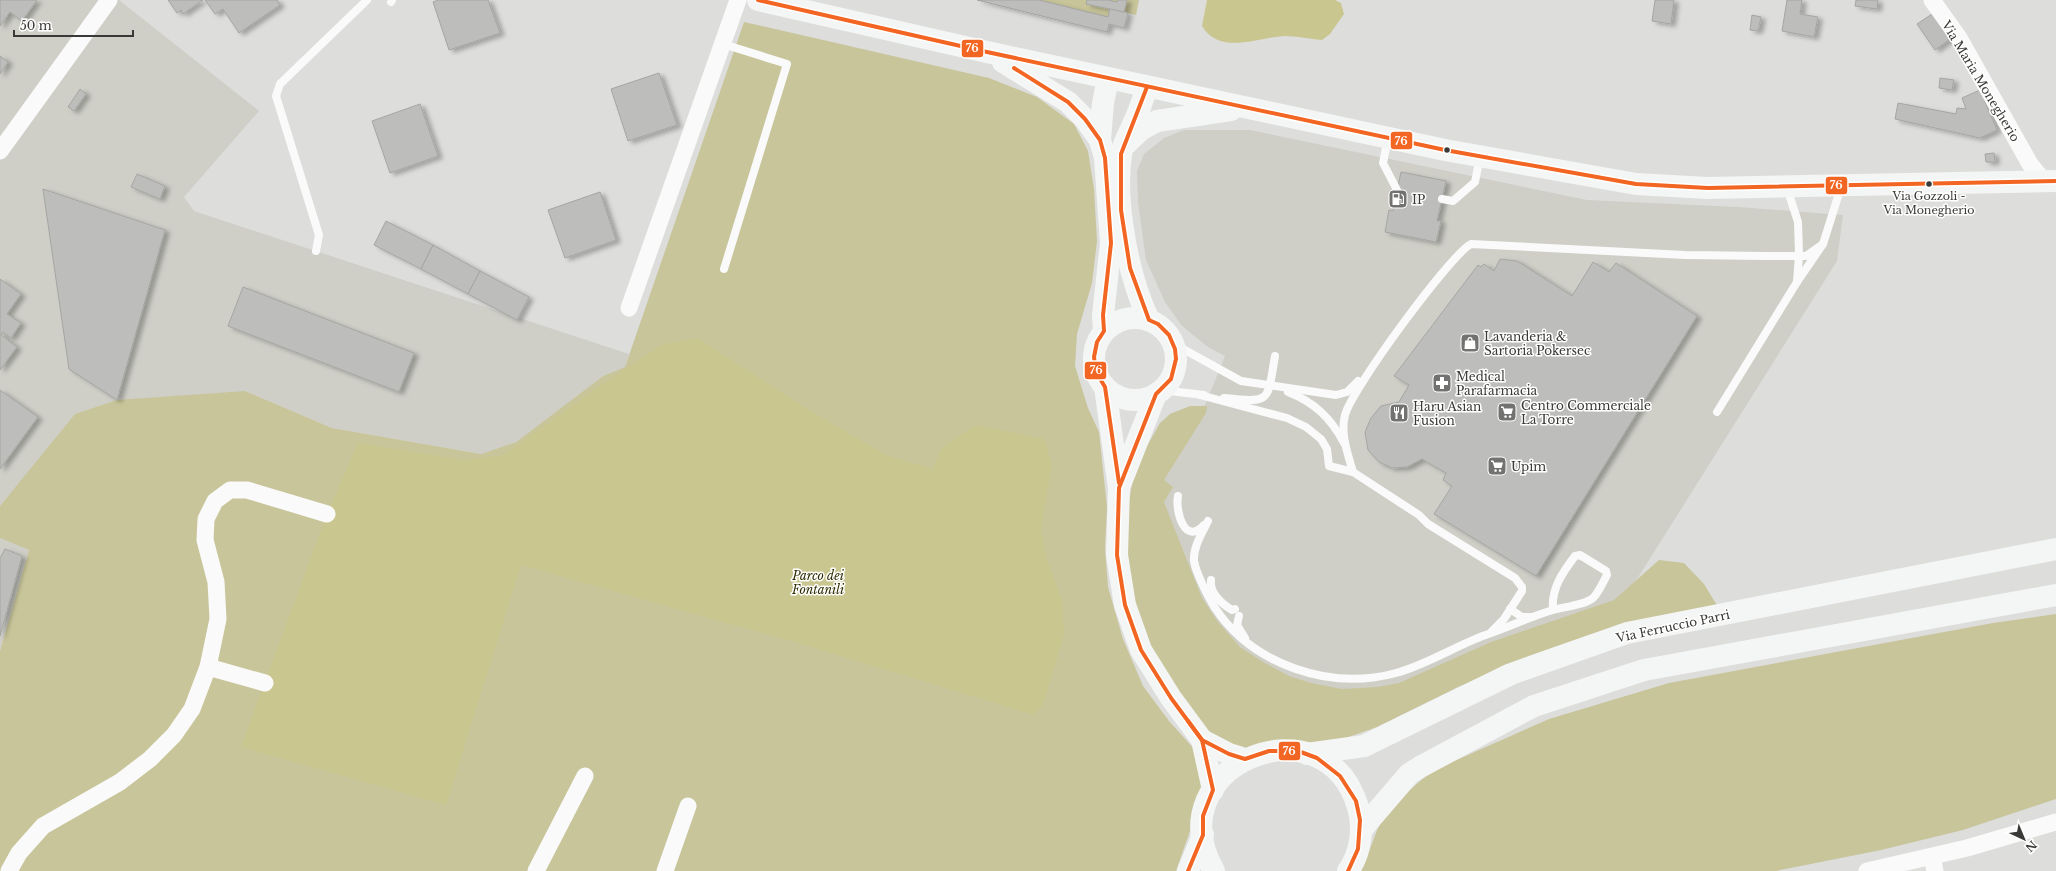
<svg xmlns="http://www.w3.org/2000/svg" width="2056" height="871" viewBox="0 0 2056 871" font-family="'Libre Baskerville',serif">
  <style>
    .built { fill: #cfcfc8 }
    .green { fill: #c8c59a }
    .forest { fill: #cac690 }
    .building { fill: #bdbdbb; stroke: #a5a5a3; filter: url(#shadow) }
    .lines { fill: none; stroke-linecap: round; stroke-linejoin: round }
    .lane { stroke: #fafafa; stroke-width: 8 }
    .street { stroke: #fafafa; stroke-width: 17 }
    .secondary { stroke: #f4f5f5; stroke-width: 22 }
    .bus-1-casing { stroke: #fffffe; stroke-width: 7 }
    .bus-1 { stroke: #f26522; stroke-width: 4 }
    .bus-dot { fill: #393937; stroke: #fffffe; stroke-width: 1.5 }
    .labels { text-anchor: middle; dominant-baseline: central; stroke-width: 3; stroke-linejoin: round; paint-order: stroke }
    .bus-label { font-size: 11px; fill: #393937; stroke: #fffffe }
    .street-label { font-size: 12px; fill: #393937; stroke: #fffffe }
    .poi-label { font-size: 12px; fill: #393937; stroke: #fffffe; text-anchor: start }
    .park-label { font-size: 12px; font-style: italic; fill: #2d2a00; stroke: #fffffe }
    .line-badge { stroke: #fffffe; stroke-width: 1.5 }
    .badge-label { font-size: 11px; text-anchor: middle; font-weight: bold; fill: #fff }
  </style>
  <defs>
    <filter id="shadow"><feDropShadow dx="4.5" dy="2.5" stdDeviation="2" flood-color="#0004"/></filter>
  </defs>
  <rect width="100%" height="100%" fill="#dddddb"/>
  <!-- built -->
  <g class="built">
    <polygon points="0,0 119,0 259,111 184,197 194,211 629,354 625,367 603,376 516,442 481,454 332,428 245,391 30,471 0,506"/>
    <polygon points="1184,130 1250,130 1587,200 1738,207 1843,215 1837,261 1639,576 1619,601 1392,687 1352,692 1314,689 1275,673 1245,653 1222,631 1201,601 1163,506 1162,480 1201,415 1225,356 1208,347 1182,326 1165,302 1146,260 1138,202 1137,171 1144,154 1164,138"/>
    <polygon points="0,538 29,550 0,651"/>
  </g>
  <!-- green -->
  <g class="green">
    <polygon points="977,0 1139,0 1136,15 1128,13 1124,28 1109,24 1107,32"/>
    <polygon points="744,22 989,78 1037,97 1074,124 1088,151 1094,189 1097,241 1092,283 1077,334 1075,366 1088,408 1099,432 1107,507 1105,549 1108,587 1123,639 1143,686 1169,721 1195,750 1204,791 1176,871 0,871 0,651 29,550 0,538 0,506 75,414 117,400 245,391 332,428 481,454 516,442 603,376 625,367"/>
    <polygon points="1190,406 1207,406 1206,413 1164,480 1173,487 1164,502 1202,598 1218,622 1240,647 1263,662 1289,676 1311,683 1342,689 1377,687 1399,683 1491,642 1614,600 1659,560 1684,563 1704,584 1718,607 1586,636 1532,655 1458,687 1377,727 1343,739 1248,753 1212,739 1187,710 1141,628 1127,573 1126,522 1133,477 1147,446 1160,423 1170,414"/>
    <path d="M 2056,614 L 2056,799 L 1963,830 L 1881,850 L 1776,871 L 1361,871 C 1368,857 1372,842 1378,828 C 1388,807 1416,784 1434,770 L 1549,719 L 1669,683 L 1993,623 Z"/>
  </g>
  <!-- forest -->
  <g class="forest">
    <path d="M 1207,0 L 1335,0 L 1341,3 L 1344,14 L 1330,34 L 1322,40 C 1310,39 1297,36 1285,36 C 1258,37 1220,56 1202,26 Z"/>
    <polygon points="697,338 809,410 886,455 933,469 941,448 976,425 1044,439 1052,464 1041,529 1046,558 1062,600 1064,634 1044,702 1034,715 798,643 521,565 446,805 241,747 327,514 358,443 464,460 504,455 591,392 661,345"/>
  </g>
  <!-- building -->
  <g class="building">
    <polygon points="0,0 37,0 22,21 10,12 0,26"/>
    <polygon points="168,0 203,0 183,14 181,10 177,13"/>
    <polygon points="205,0 277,0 280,5 239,33 223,9 215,14"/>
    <polygon points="438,0 488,0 500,33 449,50 433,2"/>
    <polygon points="977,0 1039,0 1108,17 1110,8 1128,13 1124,28 1109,24 1107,32"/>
    <polygon points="1087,0 1108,0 1117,2 1118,0 1127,0 1124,12 1086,4"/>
    <polygon points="1655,0 1674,0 1671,24 1652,21"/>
    <polygon points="1787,0 1802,0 1800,14 1818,17 1814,37 1782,31"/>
    <polygon points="1856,0 1878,0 1877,9 1855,6"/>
    <polygon points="1932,14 1950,39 1935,50 1917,24"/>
    <polygon points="1752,15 1761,17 1758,31 1750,30"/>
    <polygon points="0,56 8,62 0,74"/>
    <polygon points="659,73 677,125 628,141 611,89"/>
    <polygon points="1940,78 1954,80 1952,90 1939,88"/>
    <polygon points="80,89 86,94 74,111 68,107"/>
    <polygon points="1980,90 1997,130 1980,138 1895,119 1898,103 1956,114 1957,108 1966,109 1962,98"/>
    <polygon points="420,104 438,156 390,173 372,121"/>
    <polygon points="1994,153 1995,162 1986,162 1985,154"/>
    <polygon points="1401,172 1446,181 1437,221 1441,221 1436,242 1385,232 1389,210 1393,211"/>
    <polygon points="137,174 165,186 160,199 131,187"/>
    <polygon points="43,189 165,230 117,400 69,369"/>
    <polygon points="600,192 616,240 565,258 548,210"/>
    <polygon points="386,221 433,245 421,269 374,245"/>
    <polygon points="433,245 480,271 468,294 421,269"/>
    <polygon points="1500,259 1517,261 1572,296 1593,262 1609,272 1616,263 1697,316 1536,576 1434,514 1452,486 1443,480 1446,473 1422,459 1407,467 1392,468 1379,462 1368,450 1365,432 1371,418 1381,406 1399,402 1409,385 1394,376 1478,265 1481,267 1484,264 1494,271"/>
    <polygon points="480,271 529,297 517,320 468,294"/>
    <polygon points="0,279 21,294 7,314 21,323 11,338 3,332 1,335 17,347 0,370"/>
    <polygon points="243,287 414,353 399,392 228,326"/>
    <polygon points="0,390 38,417 0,469"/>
    <polygon points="5,549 22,556 0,636 0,558"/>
  </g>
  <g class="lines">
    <!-- lane -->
    <g class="lane">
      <polyline points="391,2 392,0"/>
      <polyline points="723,44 787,64 724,269"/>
      <polyline points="1388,138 1383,163 1397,190"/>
      <polyline points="1787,188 1798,222 1799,255 1797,282"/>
      <polyline points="1442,199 1453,201 1475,182 1480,157"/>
      <polyline points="316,251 319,235 276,96 280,84 367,0"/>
      <polyline points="1174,344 1241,381 1336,395 1347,392 1358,381"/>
      <polyline points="1161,390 1204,395"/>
      <path d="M 1288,392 C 1314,402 1331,418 1344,443"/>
      <polyline points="1200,395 1287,418 1306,427 1321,439 1327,449 1329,466 1353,472 1419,515 1428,524 1515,578 1522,587 1522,591 1504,619 1492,631"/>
      <path d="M 1224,398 C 1272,403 1267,402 1275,356"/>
      <polyline points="1717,412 1797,282 1823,244 1841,187"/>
      <path d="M 1353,472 C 1348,454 1340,434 1345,415 C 1351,390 1450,255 1471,244 L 1685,255 L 1766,256 L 1806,256 L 1823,244"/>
      <path d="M 1178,496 C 1175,512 1185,546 1204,525"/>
      <path d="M 1208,521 C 1202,533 1193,547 1194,561 C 1196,573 1208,597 1215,608 C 1253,665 1330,691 1396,673 C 1429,664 1458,644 1491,633 C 1511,626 1532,616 1553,610 C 1563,607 1585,605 1593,598 C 1599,592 1603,582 1607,575 L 1606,571 L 1580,555 L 1575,556 C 1563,572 1551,588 1553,610"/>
      <path d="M 1211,580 C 1209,593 1222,604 1232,610 L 1235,609"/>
      <polyline points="1510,609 1522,617 1532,617"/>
      <polyline points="1239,616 1237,625 1245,638"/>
    </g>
    <!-- street -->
    <g class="street">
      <polyline points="1932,0 1959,38 2030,164 2043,180"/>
      <polyline points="0,151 109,0"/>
      <polyline points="629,308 738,0"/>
      <polyline points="208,667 265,683"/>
      <polyline points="1932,857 1935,871"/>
      <polyline points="9,871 19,853 43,826 120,782 150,759 174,735 192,709 208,667 218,619 216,582 205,540 206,519 215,501 230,490 247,490 327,514"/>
      <polyline points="536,871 585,776"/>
      <polyline points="665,871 688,806"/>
      <polyline points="1867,871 1967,848 2056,822"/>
    </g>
    <!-- secondary -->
    <g class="secondary">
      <polyline points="758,0 987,52 1445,150 1636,184 1708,188 2056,181"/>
      <polyline points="1003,62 1068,102 1085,119 1100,140"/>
      <path d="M 1147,87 C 1143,99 1139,112 1133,124 C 1129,134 1122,145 1121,155 C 1114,203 1128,276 1149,320"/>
      <polyline points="1126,144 1142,129 1157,121 1231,110"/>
      <circle cx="1135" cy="359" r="41"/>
      <polyline points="1104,331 1103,315 1111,243 1105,158 1100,140 1103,103 1108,79"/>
      <polyline points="1105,387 1119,488 1117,555 1125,605 1141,650 1171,698 1202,740 1213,790"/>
      <polyline points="1120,485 1156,394"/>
      <polyline points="1202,740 1229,754 1245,759"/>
      <polyline points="1307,754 1364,746 1511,674 1627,633 2056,549"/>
      <polyline points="1361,830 1409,774 1420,767 1534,706 1644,670 2056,595"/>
      <polyline points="1188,871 1203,835"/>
      <path d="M 1214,871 C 1154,766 1324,695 1358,807 C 1364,828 1361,853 1348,871"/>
    </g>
    <defs>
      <g id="bus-1">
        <polyline points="758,0 987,52 1445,150 1636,184 1708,188 2056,181"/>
        <polyline points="1014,68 1068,102 1085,119 1100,140 1105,158 1111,243 1103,315 1104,331 1097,342 1094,357 1096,372 1105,387 1119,483"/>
        <polyline points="1147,87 1121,154 1121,210 1130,268 1149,320 1158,324 1169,335 1175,349 1176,359 1171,379 1156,394 1119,488 1117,555 1125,605 1141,650 1171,698 1202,740 1229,754 1245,759 1269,751 1298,751 1317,758 1340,776 1356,801 1360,820 1358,849 1348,871"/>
        <polyline points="1188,721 1202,740 1213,790 1203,816 1203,835 1188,871"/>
      </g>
    </defs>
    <!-- bus-1 casing -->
    <use href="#bus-1" class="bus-1-casing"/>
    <!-- bus-1 -->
    <use href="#bus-1" class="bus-1"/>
  </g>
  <!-- icons -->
  <defs>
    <symbol id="fuel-square" viewBox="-11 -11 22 22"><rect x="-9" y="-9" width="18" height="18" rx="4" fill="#727270" stroke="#fffffe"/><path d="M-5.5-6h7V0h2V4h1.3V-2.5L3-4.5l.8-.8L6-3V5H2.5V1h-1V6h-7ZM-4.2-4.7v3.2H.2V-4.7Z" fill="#fff"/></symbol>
    <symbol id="shop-square" viewBox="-11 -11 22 22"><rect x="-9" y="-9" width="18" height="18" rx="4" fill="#727270" stroke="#fffffe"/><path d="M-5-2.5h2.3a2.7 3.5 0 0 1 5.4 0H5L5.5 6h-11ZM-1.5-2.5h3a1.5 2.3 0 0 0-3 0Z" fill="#fff"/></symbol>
    <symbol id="pharmacy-square" viewBox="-11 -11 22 22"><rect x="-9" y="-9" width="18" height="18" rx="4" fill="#727270" stroke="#fffffe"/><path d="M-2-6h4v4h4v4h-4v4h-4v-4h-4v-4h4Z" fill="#fff"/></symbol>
    <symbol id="supermarket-square" viewBox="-11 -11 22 22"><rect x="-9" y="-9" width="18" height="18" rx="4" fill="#727270" stroke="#fffffe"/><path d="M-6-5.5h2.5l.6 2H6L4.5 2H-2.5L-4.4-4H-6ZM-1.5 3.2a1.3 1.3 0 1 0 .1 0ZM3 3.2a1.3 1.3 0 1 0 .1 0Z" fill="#fff"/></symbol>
    <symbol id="restaurant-square" viewBox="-11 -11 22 22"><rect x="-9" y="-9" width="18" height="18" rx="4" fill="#727270" stroke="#fffffe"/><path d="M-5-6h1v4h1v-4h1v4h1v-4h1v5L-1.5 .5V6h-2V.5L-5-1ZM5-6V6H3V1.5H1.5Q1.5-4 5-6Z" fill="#fff"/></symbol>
  </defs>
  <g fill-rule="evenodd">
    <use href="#fuel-square" x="1387" y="188" width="22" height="22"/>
    <use href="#shop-square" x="1459" y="332" width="22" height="22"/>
    <use href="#pharmacy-square" x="1431" y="372" width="22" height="22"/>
    <use href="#supermarket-square" x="1496" y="401" width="22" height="22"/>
    <use href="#restaurant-square" x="1388" y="402" width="22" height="22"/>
    <use href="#supermarket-square" x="1486" y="455" width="22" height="22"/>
  </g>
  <!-- markers -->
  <g class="bus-dot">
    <circle cx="1447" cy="150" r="3.5"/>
    <circle cx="1929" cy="184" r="3.5"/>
  </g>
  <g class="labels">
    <!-- bus labels -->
    <g class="bus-label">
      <text x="1929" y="196">Via Gozzoli -<tspan x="1929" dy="14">Via Monegherio</tspan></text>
    </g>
    <!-- street labels -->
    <g class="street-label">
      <text transform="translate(1981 81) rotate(59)">Via Maria Monegherio</text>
      <text transform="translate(1673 626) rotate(-12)">Via Ferruccio Parri</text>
    </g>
    <!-- poi labels -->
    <g class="poi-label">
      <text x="1412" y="199">IP</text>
      <text x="1484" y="336">Lavanderia &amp;<tspan x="1484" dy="14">Sartoria Pokersec</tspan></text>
      <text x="1456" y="376">Medical<tspan x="1456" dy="14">Parafarmacia</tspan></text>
      <text x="1521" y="405">Centro Commerciale<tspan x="1521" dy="14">La Torre</tspan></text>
      <text x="1413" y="406">Haru Asian<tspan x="1413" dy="14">Fusion</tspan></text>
      <text x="1511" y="466">Upim</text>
    </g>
    <!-- park labels -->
    <g class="park-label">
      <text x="818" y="575">Parco dei<tspan x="818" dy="14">Fontanili</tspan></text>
    </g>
  </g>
  <g class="line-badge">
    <rect x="961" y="39" width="23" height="19" rx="4" fill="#f26522"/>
    <rect x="1390" y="131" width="23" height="19" rx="4" fill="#f26522"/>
    <rect x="1825" y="176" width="23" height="19" rx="4" fill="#f26522"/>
    <rect x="1084" y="361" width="23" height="19" rx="4" fill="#f26522"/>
    <rect x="1278" y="741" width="23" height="20" rx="4" fill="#f26522"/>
  </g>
  <g class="badge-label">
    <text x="972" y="52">76</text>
    <text x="1401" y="145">76</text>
    <text x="1836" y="189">76</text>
    <text x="1096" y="374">76</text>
    <text x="1289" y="755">76</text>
  </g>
  <!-- north arrow -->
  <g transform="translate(2024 839) rotate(136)" stroke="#fffffe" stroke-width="3" paint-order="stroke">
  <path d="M0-3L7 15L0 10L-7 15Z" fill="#393937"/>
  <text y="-6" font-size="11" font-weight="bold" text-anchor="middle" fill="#393937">N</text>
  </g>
  <!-- scale -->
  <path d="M14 30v6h119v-6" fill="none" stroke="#393937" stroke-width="2"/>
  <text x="20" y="30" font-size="12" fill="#393937" stroke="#fffffe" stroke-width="3" paint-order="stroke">50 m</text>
</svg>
